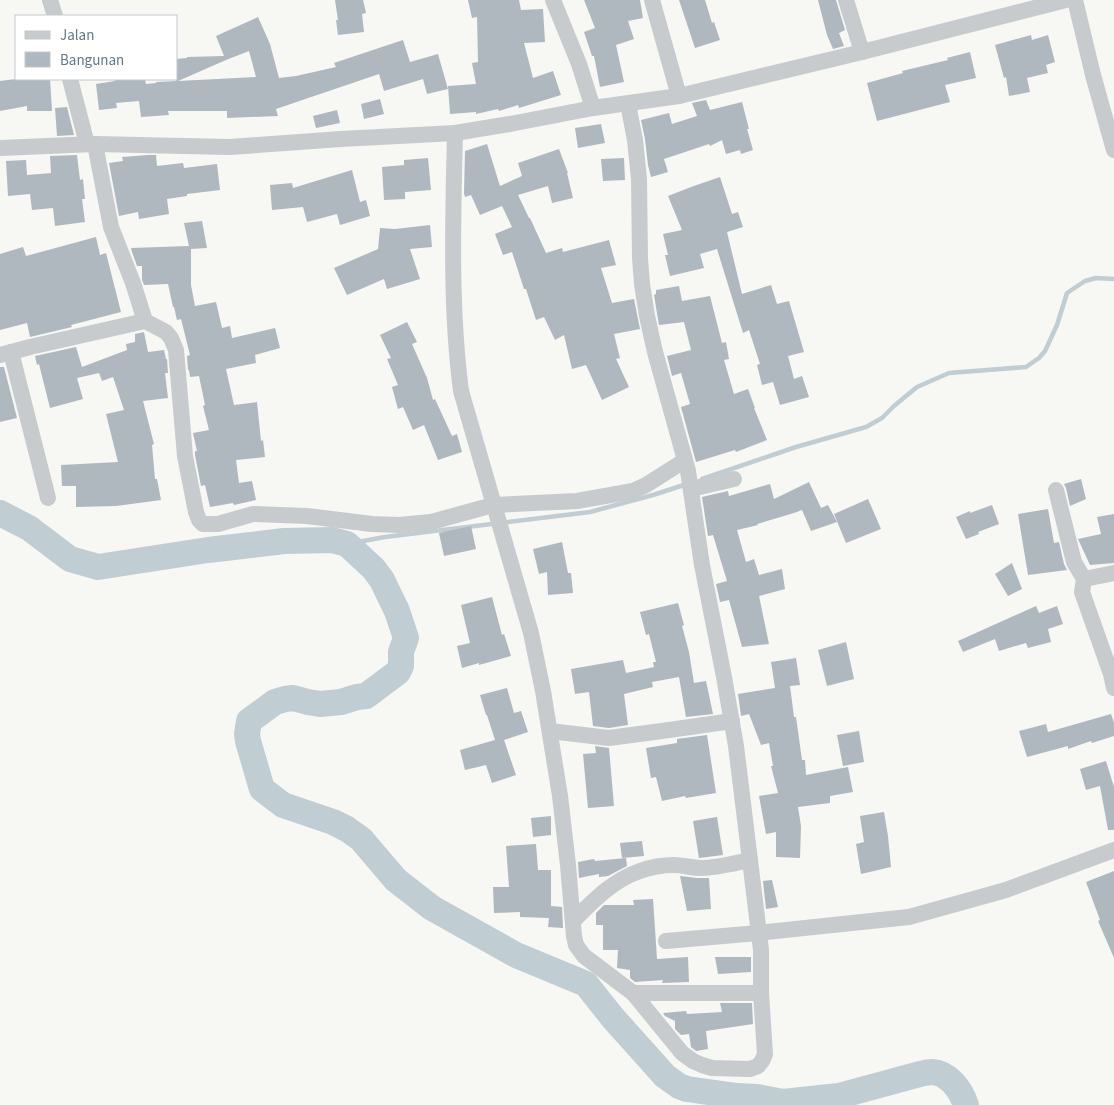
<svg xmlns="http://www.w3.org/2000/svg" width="1114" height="1105" viewBox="0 0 1114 1105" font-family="'Source Sans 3',sans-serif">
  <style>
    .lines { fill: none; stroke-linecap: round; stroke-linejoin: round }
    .stream { stroke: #c0cdd2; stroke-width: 4.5 }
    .river { stroke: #c0cdd2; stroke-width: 26 }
    .building { fill: #afb8be; fill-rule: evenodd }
    .minor { stroke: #c7cbce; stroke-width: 16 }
  </style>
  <rect width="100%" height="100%" fill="#f7f7f4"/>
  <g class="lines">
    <!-- stream -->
    <g class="stream">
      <polyline points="702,479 796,447 866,427 882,418 894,406 917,387 949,373 1026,367 1039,358 1045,351 1057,325 1067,293 1085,281 1096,278 1114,279"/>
      <polyline points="347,544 385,537 590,512 653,495 687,484"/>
    </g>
    <!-- river -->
    <path class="river" d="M 0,513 L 29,528 L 70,559 L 98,567 L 208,550 L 284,541 L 332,540 L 347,544 L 374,569 L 382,580 L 397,611 L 406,638 L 401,652 L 401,666 L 398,672 L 366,696 L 357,697 L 341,702 L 320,704 L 308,702 L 293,698 L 285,699 L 275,702 L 249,721 L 247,734 L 248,741 L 262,789 L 283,805 L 333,822 L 347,829 L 361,839 L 396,880 L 432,908 L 516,955 L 586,984 L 613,1018 L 665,1076 L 679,1086 L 687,1089 L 737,1096 L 757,1097 L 783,1102 L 839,1096 L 920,1074 C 924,1073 928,1072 932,1072 C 949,1073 961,1090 966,1105"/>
  </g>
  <!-- building -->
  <g class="building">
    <polygon points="335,0 363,0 366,13 362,14 364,32 338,35 336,20 338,20"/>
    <polygon points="468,0 519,0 521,10 543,9 545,42 524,43 533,78 553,71 561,95 519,108 518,105 499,111 498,109 476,114 476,112 450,114 448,86 476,84 472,63 478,62 477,17 472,18"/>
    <polygon points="584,0 640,0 643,18 628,21 634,39 616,45 624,82 600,87 594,56 592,56 584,32 595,28"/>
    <polygon points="679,0 705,0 712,23 714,22 720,40 695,48"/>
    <polygon points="818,0 836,0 845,30 839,33 844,46 833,49 827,35"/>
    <path d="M 258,17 L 270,44 L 279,78 L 296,76 L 336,67 L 334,63 L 403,40 L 410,62 L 438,54 L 448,89 L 427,94 L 423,79 L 384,91 L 379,74 L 276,109 L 278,116 L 227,118 L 227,111 L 168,111 L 169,115 L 141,117 L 139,101 L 116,103 L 117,108 L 99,110 L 96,84 L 115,81 L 115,79 L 145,79 L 146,84 L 156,83 L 156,82 L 176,81 L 176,59 L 187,58 L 187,57 L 224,56 L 216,36 ZM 249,51 L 256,77 L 178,81 L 226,60 Z"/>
    <polygon points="1031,35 1032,40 1048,35 1055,62 1046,65 1048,73 1027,78 1030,92 1009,96 1006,77 1004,78 995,45"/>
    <polygon points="970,52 976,78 945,85 950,102 877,121 867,83 903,73 902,71 948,60 947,58"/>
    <polygon points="16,79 50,79 52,111 27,111 27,106 0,111 0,81"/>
    <polygon points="380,99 384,114 364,119 361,104"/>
    <polygon points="706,100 710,110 742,102 749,129 747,129 753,150 741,154 740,150 726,154 722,140 710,146 709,144 664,159 668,172 651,177 648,165 645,139 641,120 669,113 672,124 697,116 692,103"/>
    <polygon points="67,107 74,135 57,136 55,108"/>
    <polygon points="337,110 340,123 316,128 313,116"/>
    <polygon points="601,124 605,143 578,148 575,128"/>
    <polygon points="487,144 500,186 522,176 518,163 559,149 568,173 567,173 573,198 552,203 548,186 518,195 529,218 530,218 546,253 562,248 563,252 609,240 616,265 601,268 612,303 634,299 640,329 614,334 620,358 616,359 629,387 602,400 586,365 572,369 564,335 555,340 544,317 536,320 526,289 524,289 512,252 503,255 495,234 512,227 502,206 480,215 471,195 465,197 464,193 465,151"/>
    <polygon points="77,155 80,180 83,179 85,199 82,199 85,222 55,226 53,208 32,210 30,194 8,196 6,161 26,160 27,175 51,173 50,156"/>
    <polygon points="148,155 156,155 157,166 183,163 184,168 217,164 220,190 187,194 187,196 167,199 169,214 139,219 138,212 119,216 109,163 123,161 122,157"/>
    <polygon points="428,158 431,190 405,192 405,199 384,200 382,167 404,165 404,160"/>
    <polygon points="624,158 625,180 603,181 601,159"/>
    <polygon points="352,170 360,202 366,200 370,216 340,225 337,214 307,222 303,207 272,210 270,185 292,183 293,188"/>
    <polygon points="720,177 732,214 738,212 743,227 727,232 742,294 771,285 777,304 789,301 804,352 788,356 794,379 802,376 809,397 780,405 773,382 762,385 757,365 760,364 749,330 743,333 717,249 700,254 704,268 670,276 665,255 668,255 663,234 682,230 668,196 691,187"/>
    <polygon points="202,221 207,248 191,249 191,285 195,306 216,302 222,328 230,326 232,338 275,328 280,348 255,355 256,363 226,369 234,405 257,402 261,441 263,440 265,457 236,460 239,483 252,481 256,500 234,505 233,503 210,507 205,485 201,486 195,455 195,451 197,451 193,433 209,430 203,406 205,405 199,376 190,377 189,370 188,370 187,356 190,355 181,319 177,320 174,307 173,307 168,284 144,285 142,280 142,266 137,266 132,252 131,248 189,246 184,223"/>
    <polygon points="430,225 432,247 410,249 420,279 387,289 384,279 347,295 334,268 378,249 380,228 395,229"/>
    <polygon points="96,237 100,255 106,253 121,312 71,325 72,327 30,337 27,323 0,330 0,254 23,247 26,256"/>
    <polygon points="679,286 682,301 710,296 722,343 726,342 729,359 724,360 734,394 748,389 755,408 754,408 767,440 736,452 735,450 696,462 681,407 690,404 681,373 672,376 667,356 691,350 684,322 659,325 654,295 656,294 656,290"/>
    <polygon points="407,322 417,342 412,344 427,378 433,400 435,399 452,436 457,434 462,452 438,460 424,425 413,430 403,407 398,409 392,387 398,385 387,359 391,358 380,335"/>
    <polygon points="144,332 148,352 164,350 166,359 167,359 168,373 165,373 168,398 143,401 154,444 152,445 155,479 157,479 161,500 116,506 76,507 76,486 62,486 61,465 118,462 106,414 124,410 113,377 102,381 99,373 77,378 83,399 50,408 39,364 37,365 35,356 76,347 82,367 127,350 126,344 135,342 135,334"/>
    <polygon points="0,367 4,367 17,418 0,422"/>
    <polygon points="1081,479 1086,499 1070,506 1066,488 1064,484"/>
    <polygon points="809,482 821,508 828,505 837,522 811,531 802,510 794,513 757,524 758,525 737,530 746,562 754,559 759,575 782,569 785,589 759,596 769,644 742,647 729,600 720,602 716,584 727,581 713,535 708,536 702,497 728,491 729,496 770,484 774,499"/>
    <polygon points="868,499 881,529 846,543 834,514"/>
    <polygon points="992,505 999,524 978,532 979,534 966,539 956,517 970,511 970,513"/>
    <polygon points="1048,509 1054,543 1059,542 1064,564 1067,570 1028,575 1018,514"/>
    <polygon points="1114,514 1114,563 1090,565 1078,539 1101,534 1097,517"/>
    <polygon points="471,526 476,549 444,556 439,533"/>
    <polygon points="562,542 568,573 571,573 573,593 548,595 547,572 539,574 533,549"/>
    <polygon points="1012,563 1022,589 1008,596 995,574"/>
    <polygon points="492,597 502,635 504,634 511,656 479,665 479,663 462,668 457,646 470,643 461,605"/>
    <polygon points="678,603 684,625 682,626 689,652 694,683 706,681 713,714 686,717 679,677 652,682 653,687 624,694 628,725 609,728 593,726 589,692 575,694 571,669 623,660 626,673 654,667 653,662 656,662 649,634 646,635 640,612"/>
    <polygon points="1036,606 1039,613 1057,606 1063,624 1048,629 1051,642 1028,648 1026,643 999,651 995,639 963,652 958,641"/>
    <polygon points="846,642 854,679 827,686 818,650"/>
    <polygon points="796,658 800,685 790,686 794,717 796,717 802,760 805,760 806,775 848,767 853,792 830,796 830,803 798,807 801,826 800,858 776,857 776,832 766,834 759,796 778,793 771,766 773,766 769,743 761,745 749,714 741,716 738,694 775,688 771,662"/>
    <polygon points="507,688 514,713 521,711 528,732 504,740 516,775 492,783 486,765 465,770 460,750 495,740 487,715 486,715 480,695"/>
    <polygon points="1111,714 1114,723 1114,736 1092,743 1091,741 1068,749 1068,746 1027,757 1019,731 1046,724 1048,732"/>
    <polygon points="859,731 864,762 843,766 837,735"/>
    <polygon points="707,735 716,793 686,798 685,796 662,801 656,777 651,778 646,748 677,743 677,739"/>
    <polygon points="595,746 609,748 614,806 588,808 583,754 596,753"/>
    <polygon points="1106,761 1114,787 1114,830 1108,830 1100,786 1086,790 1080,769"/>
    <polygon points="884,812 888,836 891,867 861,874 856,844 864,842 860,816"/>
    <polygon points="551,816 551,835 533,837 531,818"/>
    <polygon points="717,817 723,855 699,858 693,821"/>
    <polygon points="642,841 644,856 622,858 620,843"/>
    <polygon points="536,844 538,870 551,870 551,906 562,907 563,928 548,927 549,918 520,917 520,912 494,913 493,887 509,887 506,846"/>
    <polygon points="626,858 627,866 608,876 599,877 599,874 579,878 578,862 594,859 595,861"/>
    <polygon points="1114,871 1114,958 1098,921 1100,920 1086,882"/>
    <polygon points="680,876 697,878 709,878 711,909 687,911"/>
    <polygon points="772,880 778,907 766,909 763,881"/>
    <polygon points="653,899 657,959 688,957 689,982 662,983 663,980 635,982 630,978 630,970 617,968 618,950 603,950 603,925 596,925 596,913 604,905 634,905 633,900"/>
    <polygon points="715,957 751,957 751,972 718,974"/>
    <polygon points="720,1003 752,1003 753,1024 706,1031 708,1049 696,1051 691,1047 689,1034 681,1035 675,1029 675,1021 665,1016 663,1013 686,1011 687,1014 722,1012"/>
  </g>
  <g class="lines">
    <!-- minor -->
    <g class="minor">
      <polyline points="50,0 55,16"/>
      <polyline points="553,0 579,64 593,108"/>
      <polyline points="652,0 679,96"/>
      <polyline points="846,0 862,52"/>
      <polyline points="1075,0 1093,75 1114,150"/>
      <polyline points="70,79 87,144"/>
      <path d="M 455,133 C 453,219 450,306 461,391 L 531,633 L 543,691 L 560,796 L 568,865 L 574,936 L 576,945 L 584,956 L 633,993 L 682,1053 L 693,1061 L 702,1065 L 712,1068 L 750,1069 L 758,1066 L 762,1061 L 765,1054 L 761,993 L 761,950 L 736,746 L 724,677 L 702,565 L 688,471 L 655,352 L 647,316 L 642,284 L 640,258 L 639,179 L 635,140 L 628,104"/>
      <polyline points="95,144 111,227 133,283 145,321"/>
      <polyline points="0,148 95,144 230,147 341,139 455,133 510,124 593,108 679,96 862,52 1066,0"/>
      <polyline points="11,352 48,498"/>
      <polyline points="0,355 30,347 145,321 166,332 171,338 176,350 185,456 196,512 199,520 203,524 218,524 253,514 307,516 372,524 399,525 431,522 493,505 577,501 633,491 646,485 684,461"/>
      <polyline points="691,489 734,479"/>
      <polyline points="1056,490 1074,562 1084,579 1082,592 1111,674 1114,688"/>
      <polyline points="1084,579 1114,573"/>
      <polyline points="550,731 609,738 662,731 732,721"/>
      <path d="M 573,921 C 593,901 613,880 640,871 C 651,867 663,865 674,865 C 683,865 692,868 701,868 C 717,868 735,863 750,860"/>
      <polyline points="666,941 758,933 909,917 1006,890 1114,850"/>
      <polyline points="633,993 761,993"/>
    </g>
  </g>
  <!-- legend -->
  <rect x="15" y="15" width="162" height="65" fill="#ffffff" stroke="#c1c9cf"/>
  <rect x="25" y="31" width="25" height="8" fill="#c7cbce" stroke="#c1c9cf"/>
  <text x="60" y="40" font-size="15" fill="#637888">Jalan</text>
  <rect x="25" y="52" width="25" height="15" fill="#afb8be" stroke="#c1c9cf"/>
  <text x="60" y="65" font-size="15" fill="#637888">Bangunan</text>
</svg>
